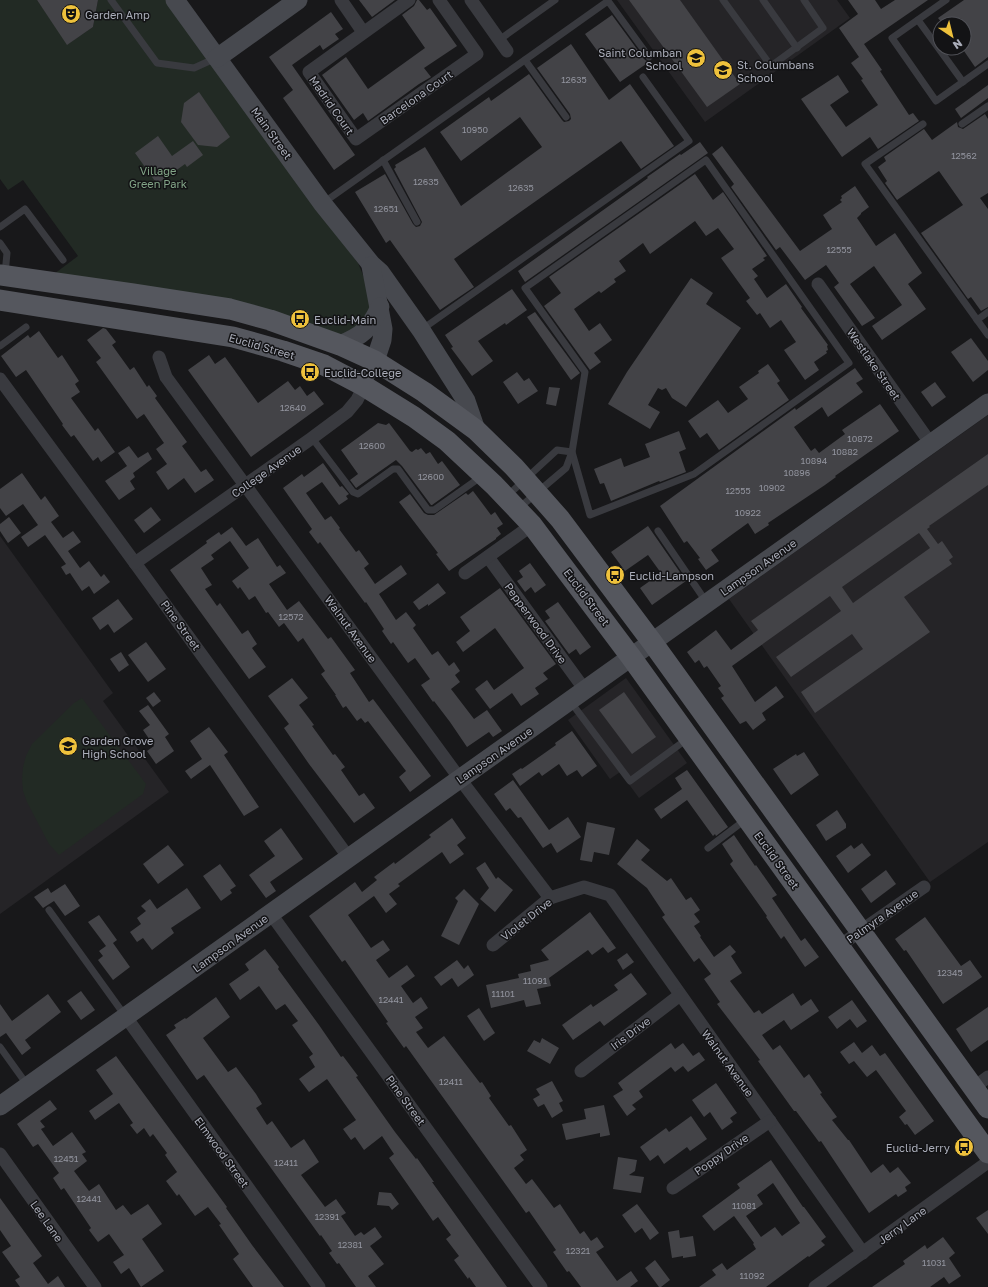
<svg xmlns="http://www.w3.org/2000/svg" width="988" height="1287" viewBox="0 0 988 1287" font-family="'Golos Text',sans-serif">
  <style>
    .built { fill: #252427 }
    .green { fill: #222a24 }
    .building { fill: #434347; fill-rule: evenodd }
    .lines { fill: none; stroke-linecap: round; stroke-linejoin: round }
    .lane { stroke: #393a3f; stroke-width: 7 }
    .street { stroke: #393a3f; stroke-width: 13 }
    .secondary { stroke: #47494f; stroke-width: 19 }
    .primary { stroke: #55575e; stroke-width: 21 }
    .labels { text-anchor: middle; dominant-baseline: central; stroke-width: 3; stroke-linejoin: round; paint-order: stroke }
    .number-label { font-size: 9px; fill: #91939d }
    .poi-label { font-size: 11px; fill: #abaeba; stroke: #131315; text-anchor: start }
    .street-label { font-size: 11px; fill: #abaeba; stroke: #131315 }
    .park-label { font-size: 11px; fill: #82a487; stroke: #131315 }
  </style>
  <rect width="100%" height="100%" fill="#18181a"/>
  <!-- built -->
  <g class="built">
    <polygon points="617,0 837,0 850,18 705,122"/>
    <polygon points="988,415 988,842 930,882 729,599"/>
    <polygon points="0,536 113,693 103,701 169,792 0,914"/>
    <polygon points="626,678 687,763 639,798 620,772 610,779 568,720"/>
  </g>
  <!-- green -->
  <g class="green">
    <path d="M 0,0 L 37,0 L 68,44 L 93,27 L 98,0 L 167,0 L 358,263 C 363,275 377,305 368,317 C 363,323 348,332 341,338 L 54,274 L 78,256 L 23,180 L 8,190 L 0,179 Z"/>
    <polygon points="82,698 146,784 143,794 59,855 49,844 27,802 23,791 22,779 23,767 26,756 32,744 74,703"/>
  </g>
  <!-- building -->
  <g class="building">
    <polygon points="37,0 98,0 93,27 67,45"/>
    <polygon points="359,0 395,0 372,17"/>
    <polygon points="417,0 419,0 427,10 430,8 457,46 424,68 431,77 419,84 368,121 363,113 354,120 322,75 346,57 368,89 425,48 402,15 414,6"/>
    <polygon points="629,0 680,0 740,84 707,107"/>
    <polygon points="848,0 875,0 881,9 895,0 928,0 864,44 882,70 880,71 909,115 913,113 919,121 878,149 870,137 842,157 801,99 838,75 849,92 830,105 846,127 878,105 861,80 863,79 851,63 859,57 839,28 858,14"/>
    <polygon points="964,0 988,0 988,57 975,67 964,51 964,24 943,24 938,18"/>
    <polygon points="331,12 343,29 335,34 339,39 323,50 320,45 292,65 355,155 334,170 283,98 293,90 269,57"/>
    <polygon points="612,15 645,60 649,62 620,82 585,34"/>
    <polygon points="571,44 609,100 630,84 674,146 641,169 621,141 454,259 474,287 440,310 390,240 386,243 355,192 385,174 413,224 416,227 420,226 422,222 421,220 394,169 396,167 395,165 425,147 461,206 542,147 520,117 461,161 440,132 489,97 491,101 529,74 562,120 564,122 569,121 571,119 570,114 537,68"/>
    <polygon points="988,85 988,98 961,118 955,109"/>
    <polygon points="199,92 230,137 217,147 198,145 181,122 184,103"/>
    <polygon points="985,114 988,119 988,193 980,198 988,209 988,307 981,311 971,297 968,299 921,233 963,205 939,171 897,200 885,183 887,181 878,167 886,161 884,157 924,129 932,140 957,122 958,127 963,129"/>
    <polygon points="158,136 172,156 193,141 203,155 187,167 185,164 157,184 135,153"/>
    <polygon points="700,142 708,153 525,282 518,271 648,178 647,177 680,154 681,155"/>
    <polygon points="722,146 800,251 832,229 823,215 842,202 840,200 842,198 841,196 855,186 869,207 861,213 861,214 857,218 876,246 895,233 922,273 908,284 926,309 882,340 872,326 902,305 874,266 850,284 875,318 862,326 834,287 839,283 826,265 805,280 780,247 776,250 731,187 734,184 712,154"/>
    <polygon points="695,174 713,200 723,192 767,256 763,258 765,260 752,269 758,276 754,279 767,298 786,284 802,307 801,308 828,345 827,346 828,350 826,351 827,353 814,362 819,370 805,380 784,350 796,342 781,320 770,328 760,313 757,315 746,301 750,298 721,258 734,249 718,228 706,236 695,221 650,254 643,243 619,261 626,271 614,279 616,282 601,293 599,291 574,309 589,331 600,323 612,340 594,353 601,362 590,370 544,306 561,293 549,277"/>
    <polygon points="691,278 713,293 706,304 741,328 686,407 672,398 666,388 662,390 658,388 648,405 660,412 650,429 608,404 627,372"/>
    <polygon points="512,289 527,310 506,325 505,323 478,341 493,361 472,376 451,348 453,347 445,335"/>
    <polygon points="535,312 580,373 571,380 527,317"/>
    <polygon points="103,328 106,329 116,342 112,345 130,370 134,367 147,387 149,385 157,396 155,398 187,442 182,446 201,472 206,469 214,480 195,493 184,478 168,490 156,472 167,464 156,449 164,443 144,414 137,419 96,362 101,358 87,340"/>
    <polygon points="39,331 58,358 62,355 79,381 75,384 80,392 71,398 95,431 98,428 115,452 101,462 98,457 93,461 74,435 71,437 62,425 63,424 26,370 16,377 1,356 28,335 30,338"/>
    <polygon points="971,338 988,361 988,370 973,382 951,352"/>
    <polygon points="209,355 215,364 225,357 258,403 288,381 295,390 300,386 307,396 314,391 324,404 251,457 188,370"/>
    <polygon points="768,364 780,381 777,383 789,400 719,450 707,433 700,438 688,421 718,400 728,413 748,399 739,387 759,373 758,371"/>
    <polygon points="855,368 863,379 856,383 863,392 828,417 822,407 794,427 811,451 815,448 819,453 845,434 842,430 880,404 899,431 835,476 836,477 825,485 768,523 769,525 755,534 748,523 730,536 711,550 719,561 706,570 698,559 700,558 687,541 684,543 660,506 795,408 796,410"/>
    <polygon points="517,372 524,381 529,378 538,391 518,404 503,382"/>
    <polygon points="935,382 946,397 932,407 921,392"/>
    <polygon points="549,387 560,388 556,406 546,404"/>
    <polygon points="378,423 386,425 389,423 410,451 412,452 416,449 418,450 421,448 426,454 430,452 438,464 442,461 460,485 432,505 431,505 402,466 396,460 356,488 350,480 358,474 341,450"/>
    <polygon points="679,431 686,449 679,452 686,472 660,482 659,481 611,501 604,483 600,484 594,469 621,458 624,467 650,457 645,444"/>
    <polygon points="129,446 138,458 148,452 152,459 133,473 135,477 130,481 135,489 119,500 105,481 127,466 118,453"/>
    <path d="M 988,454 L 988,485 L 929,526 L 930,527 L 927,529 L 938,544 L 942,541 L 953,557 L 949,560 L 952,564 L 904,597 L 930,632 L 815,713 L 801,692 L 863,649 L 852,634 L 791,677 L 776,657 L 841,611 L 830,596 L 732,666 L 755,702 L 776,686 L 784,697 L 762,713 L 766,720 L 753,730 L 746,721 L 740,724 L 721,698 L 724,696 L 718,688 L 721,686 L 707,666 L 704,668 L 699,660 L 695,663 L 687,652 L 716,630 L 731,650 L 758,630 L 751,621 ZM 919,533 L 930,548 L 853,603 L 842,587 Z"/>
    <polygon points="323,463 340,487 342,486 349,494 346,496 348,499 339,505 322,482 306,493 325,520 331,516 340,528 339,529 356,552 359,550 369,564 364,568 375,584 401,565 407,574 379,594 396,620 406,612 416,625 413,628 432,655 438,651 449,666 454,662 460,671 455,675 460,682 451,689 474,719 487,710 502,731 493,737 489,732 467,747 450,722 434,701 433,702 421,685 430,679 415,658 408,663 393,642 391,644 382,631 384,629 366,602 365,603 320,542 318,544 309,532 312,529 283,488 302,474 304,477"/>
    <polygon points="22,473 41,500 45,496 59,516 51,522 63,538 73,531 81,542 68,551 80,568 89,561 101,577 104,574 110,582 94,594 89,586 82,591 70,573 66,575 61,567 66,564 45,535 28,547 21,537 38,525 23,504 6,516 0,508 0,489"/>
    <polygon points="473,491 491,515 495,512 503,524 497,528 501,534 496,538 496,539 480,550 449,571 436,554 438,553 399,502 410,494 424,513 428,515 434,515 466,493 468,495"/>
    <polygon points="151,507 161,520 144,533 134,520"/>
    <polygon points="9,517 21,533 8,543 0,531 0,524"/>
    <polygon points="648,526 686,581 652,605 640,588 661,573 648,555 625,571 611,552"/>
    <polygon points="232,527 246,546 258,538 277,567 280,565 286,573 269,584 287,610 299,601 328,639 331,637 355,670 350,673 369,702 373,699 431,776 410,792 399,777 406,771 368,721 365,723 361,718 357,721 346,706 343,708 335,695 336,695 321,674 325,671 303,638 298,642 284,623 279,627 268,612 266,613 255,596 249,600 240,587 238,589 232,581 249,568 230,541 211,555 214,559 201,568 212,585 205,589 217,606 220,603 242,634 248,630 257,644 252,648 266,667 249,679 170,570 207,543 206,541 219,532 221,535"/>
    <polygon points="530,563 546,585 535,593 531,587 525,592 517,581 523,577 519,571"/>
    <polygon points="438,583 446,593 428,606 428,604 419,610 413,602"/>
    <polygon points="500,588 556,664 543,673 548,679 535,688 539,694 521,706 512,693 490,709 475,689 487,680 494,690 524,668 495,628 463,652 456,642 470,631 460,617"/>
    <polygon points="118,599 133,619 114,633 108,624 100,630 92,618"/>
    <polygon points="558,602 591,647 580,655 576,649 569,654 545,621 550,618 545,611"/>
    <polygon points="146,642 166,669 148,682 128,655"/>
    <polygon points="121,652 129,665 119,672 110,659"/>
    <polygon points="292,678 308,698 299,705 314,725 312,726 333,755 335,754 345,767 341,770 359,796 364,793 375,808 354,823 309,764 284,728 289,724 268,696"/>
    <polygon points="154,692 161,701 153,707 146,698"/>
    <polygon points="624,692 656,737 632,754 599,710"/>
    <polygon points="148,705 169,734 165,737 174,751 156,764 147,751 154,746 143,730 150,725 139,711"/>
    <polygon points="209,727 228,752 224,755 259,807 244,816 210,765 191,779 185,771 202,759 190,741"/>
    <polygon points="572,731 597,766 582,777 577,770 567,776 559,764 542,776 539,772 520,786 512,774 521,768 522,769 556,745 555,743"/>
    <polygon points="804,752 819,775 791,795 773,769 796,754 797,756"/>
    <polygon points="687,770 728,827 716,836 715,834 713,836 687,800 661,819 654,809 682,789 675,778"/>
    <polygon points="513,780 549,830 568,817 581,837 557,853 551,843 543,848 521,817 518,818 510,808 506,811 494,794"/>
    <polygon points="837,810 846,824 846,828 826,841 816,825"/>
    <polygon points="452,818 466,838 457,845 464,854 450,864 442,852 398,884 400,886 389,894 397,904 386,913 374,896 348,915 371,948 383,940 390,950 376,960 389,978 407,965 415,976 401,986 413,1003 421,997 428,1008 415,1017 423,1028 416,1032 428,1048 444,1036 480,1083 482,1082 491,1096 489,1098 509,1126 511,1125 527,1150 520,1155 524,1160 514,1168 526,1184 532,1179 554,1208 560,1204 580,1234 584,1231 591,1241 597,1237 604,1247 596,1252 617,1281 631,1271 638,1281 630,1287 581,1287 569,1271 567,1272 553,1252 556,1250 529,1211 526,1213 506,1185 406,1046 404,1048 386,1023 388,1022 345,960 342,962 309,916 355,882 362,892 377,880 374,877 394,862 395,864 431,837 429,835"/>
    <polygon points="587,822 615,828 609,855 594,852 592,862 580,860"/>
    <polygon points="281,828 303,859 270,882 276,891 266,898 249,875 275,856 264,841"/>
    <polygon points="734,835 755,866 756,865 777,895 772,898 801,941 805,938 819,957 805,967 784,936 781,939 766,917 767,916 730,864 733,861 722,844"/>
    <polygon points="637,839 650,850 641,860 667,881 671,878 686,900 691,897 700,910 694,914 700,922 694,926 701,936 700,937 714,957 730,945 736,952 731,956 742,973 730,981 754,1013 759,1010 762,1014 793,993 801,1006 811,999 819,1011 791,1030 784,1020 762,1035 773,1050 780,1045 804,1078 809,1074 822,1093 820,1094 837,1117 832,1120 848,1140 849,1140 871,1173 883,1164 890,1173 898,1167 911,1183 905,1187 907,1191 898,1197 896,1194 869,1213 821,1141 819,1142 796,1111 794,1111 758,1061 760,1060 717,1004 720,1002 704,979 711,974 699,958 694,962 662,917 665,915 647,888 617,864"/>
    <polygon points="862,843 871,855 848,873 836,856 851,845 854,849"/>
    <polygon points="168,845 184,865 158,884 143,864"/>
    <polygon points="485,862 496,879 498,877 513,890 495,912 480,899 489,888 476,868"/>
    <polygon points="220,864 236,886 230,890 232,893 221,901 203,876"/>
    <polygon points="886,870 896,884 871,903 861,889"/>
    <polygon points="65,884 80,906 65,916 54,901 43,908 34,897 48,888 51,893"/>
    <polygon points="187,888 201,908 171,928 174,933 152,950 143,938 137,942 130,932 141,924 137,918 146,911 141,906 150,899 157,909"/>
    <polygon points="464,889 479,904 459,945 441,936 458,901 455,898"/>
    <polygon points="590,912 616,948 608,953 603,947 592,955 588,950 549,978 551,986 537,989 541,1004 526,1007 524,1000 491,1008 486,985 519,978 518,974 531,971 530,965 549,960 541,950"/>
    <polygon points="99,915 117,940 113,943 130,967 113,980 98,960 103,956 99,951 106,946 88,922"/>
    <polygon points="925,917 961,966 970,960 982,977 943,1004 906,950 904,951 895,939"/>
    <polygon points="265,949 279,967 278,969 319,1025 341,1057 343,1056 358,1076 356,1077 395,1132 416,1159 417,1158 434,1182 432,1182 507,1287 476,1287 469,1277 468,1279 454,1260 459,1256 446,1239 451,1235 438,1217 433,1221 389,1158 394,1154 382,1136 364,1150 355,1137 351,1140 343,1129 356,1120 327,1079 309,1092 299,1079 315,1067 309,1057 313,1054 292,1025 298,1021 285,1004 276,1010 259,986 240,1000 229,984 249,970 245,964"/>
    <polygon points="627,953 634,962 623,970 617,960"/>
    <polygon points="457,960 464,969 468,965 474,975 458,987 452,978 441,986 434,977"/>
    <polygon points="631,973 647,994 604,1026 600,1021 573,1040 562,1025 591,1004 593,1007 618,990 614,985"/>
    <polygon points="81,991 95,1010 81,1020 67,1001"/>
    <polygon points="48,994 61,1012 25,1040 31,1048 22,1055 6,1033 0,1037 0,1004 12,1021"/>
    <polygon points="216,997 230,1017 203,1038 228,1072 236,1067 256,1094 262,1104 256,1108 267,1125 272,1121 291,1148 304,1139 319,1162 301,1175 325,1207 336,1199 346,1213 341,1216 355,1236 361,1232 364,1235 375,1227 382,1237 370,1246 384,1264 368,1276 376,1287 356,1287 339,1263 337,1264 329,1253 332,1251 321,1235 320,1236 204,1075 197,1080 166,1035 176,1028 174,1025 185,1018 186,1019"/>
    <polygon points="852,1000 867,1021 857,1028 850,1019 837,1029 828,1017"/>
    <polygon points="988,1007 988,1040 971,1052 956,1029"/>
    <polygon points="479,1008 495,1033 484,1041 467,1016"/>
    <polygon points="542,1038 559,1048 550,1064 527,1051 534,1040 540,1043"/>
    <polygon points="854,1042 862,1053 872,1045 880,1056 885,1053 934,1121 915,1135 907,1124 905,1125 899,1117 906,1111 876,1070 867,1077 854,1061 849,1064 840,1052"/>
    <polygon points="671,1043 675,1049 683,1043 693,1056 699,1052 705,1060 688,1072 683,1066 675,1072 671,1067 639,1091 643,1097 632,1105 636,1109 627,1116 613,1096 623,1090 618,1083"/>
    <polygon points="116,1056 227,1207 226,1208 252,1245 284,1287 253,1287 233,1259 239,1254 219,1225 221,1224 208,1207 195,1216 179,1194 177,1196 166,1181 177,1172 165,1155 167,1153 153,1134 150,1137 144,1128 137,1134 130,1125 133,1123 119,1103 95,1120 89,1111 113,1094 96,1070"/>
    <polygon points="552,1081 563,1101 559,1103 563,1111 552,1118 544,1104 538,1107 533,1099 540,1095 536,1089"/>
    <polygon points="716,1083 737,1113 730,1118 733,1122 722,1130 710,1112 704,1117 692,1100"/>
    <polygon points="50,1100 57,1109 40,1121 45,1127 41,1129 53,1146 72,1132 86,1152 82,1154 87,1161 74,1171 89,1191 99,1184 116,1210 123,1205 131,1215 148,1204 162,1224 142,1239 164,1271 141,1287 129,1268 121,1274 113,1262 124,1255 109,1234 98,1242 89,1230 91,1228 64,1188 61,1190 53,1178 59,1173 38,1144 33,1147 17,1124"/>
    <polygon points="604,1105 610,1135 600,1137 600,1133 566,1140 562,1124 586,1119 584,1109"/>
    <polygon points="691,1116 707,1139 690,1151 687,1147 664,1164 658,1155 650,1161 640,1147 666,1128 669,1132"/>
    <polygon points="618,1157 637,1160 635,1171 629,1175 644,1177 641,1193 613,1189"/>
    <path d="M 771,1160 L 803,1207 L 804,1207 L 826,1237 L 821,1241 L 825,1245 L 809,1257 L 808,1256 L 766,1287 L 699,1287 L 716,1275 L 712,1270 L 722,1263 L 727,1270 L 756,1249 L 753,1244 L 754,1243 L 734,1216 L 714,1231 L 702,1216 L 740,1188 L 737,1184 ZM 773,1183 L 800,1223 L 782,1236 L 775,1227 L 761,1237 L 746,1216 L 763,1204 L 757,1195 Z"/>
    <polygon points="379,1192 391,1193 399,1204 392,1210 389,1206 377,1205"/>
    <polygon points="0,1198 42,1256 33,1263 48,1284 58,1276 65,1287 20,1287 15,1280 20,1277 2,1252 11,1246 0,1230"/>
    <polygon points="637,1204 659,1233 650,1240 642,1228 635,1233 622,1215"/>
    <polygon points="988,1210 988,1234 976,1218"/>
    <polygon points="679,1230 680,1238 693,1236 696,1256 683,1258 683,1256 672,1258 668,1232"/>
    <polygon points="943,1237 955,1253 949,1258 961,1276 949,1284 944,1277 930,1287 872,1287 905,1264 903,1261 925,1245 927,1249"/>
    <polygon points="655,1260 670,1280 661,1287 659,1287 645,1268"/>
  </g>
  <g class="lines">
    <!-- lane -->
    <g class="lane">
      <polyline points="111,0 157,63 194,68 216,58"/>
      <polyline points="723,0 771,66 823,28 804,0"/>
      <polyline points="763,0 797,48"/>
      <polyline points="946,0 892,38 936,101 988,64"/>
      <polyline points="918,20 963,82"/>
      <polyline points="499,40 555,0"/>
      <polyline points="525,60 566,117"/>
      <polyline points="923,124 865,164 988,335"/>
      <polyline points="962,124 988,106"/>
      <polyline points="383,160 417,222"/>
      <polygon points="706,160 849,363 694,474 590,515 572,452 585,372 525,288"/>
      <polyline points="323,203 608,1 649,57"/>
      <polyline points="0,227 25,209 63,260"/>
      <polyline points="0,243 7,253 5,274"/>
      <polyline points="977,320 988,312"/>
      <polyline points="421,330 689,141 643,77"/>
      <polyline points="0,346 26,327"/>
      <polyline points="312,438 353,492 358,494 393,469 398,469 428,510 434,510 482,476"/>
      <polyline points="506,497 557,450 572,452 566,468 519,508"/>
      <polyline points="658,531 707,603"/>
      <polyline points="570,701 630,781 687,739"/>
      <polyline points="708,848 745,820"/>
      <polyline points="49,910 126,1017"/>
      <polyline points="0,1047 28,1086"/>
    </g>
    <!-- street -->
    <g class="street">
      <polyline points="341,0 363,32"/>
      <polyline points="409,0 309,72 356,139 477,54 439,0"/>
      <polyline points="471,0 507,51"/>
      <polyline points="818,284 931,444"/>
      <polyline points="159,357 166,377 460,779 550,898"/>
      <polyline points="0,379 135,563 349,858"/>
      <polyline points="488,557 585,690"/>
      <polyline points="135,563 312,438 347,412 357,400 364,386 375,361"/>
      <polyline points="465,573 532,525"/>
      <polyline points="271,914 541,1287"/>
      <polyline points="493,945 550,898 584,887 610,895 863,1253"/>
      <polyline points="839,946 924,887"/>
      <polyline points="126,1017 319,1287"/>
      <polyline points="581,1071 680,995"/>
      <polyline points="973,1088 988,1077"/>
      <polyline points="0,1154 95,1287"/>
      <polyline points="673,1188 770,1121"/>
      <polyline points="815,1287 988,1162"/>
    </g>
    <!-- secondary -->
    <g class="secondary">
      <polyline points="175,0 322,203 371,264 380,272 421,330 463,396 466,401 476,430"/>
      <polyline points="217,58 298,0"/>
      <polyline points="371,266 383,329 382,340 375,361"/>
      <path d="M 340,345 C 363,335 369,330 380,307"/>
      <polyline points="0,1106 988,403"/>
    </g>
    <!-- primary -->
    <g class="primary">
      <polyline points="0,275 133,294 230,309 270,320 340,345 375,361 424,392 476,430 514,467 560,519 652,642 988,1108"/>
      <polyline points="0,300 233,337 283,351 324,365 364,386 414,417 447,441 494,485 532,525 631,657 988,1153"/>
    </g>
  </g>
  <!-- icons -->
  <defs>
    <symbol id="theatre-disc" viewBox="-11 -11 22 22"><circle r="9.5" fill="#eec13c" stroke="#131315"/><path d="M-5-5.5Q0-4 5-5.5V0Q5 5 0 6Q-5 5-5 0ZM-3.3-2.5H-1v1.5H-3.3ZM1-2.5H3.3v1.5H1ZM-2.8 1Q0 5.5 2.8 1Z" fill="#111"/></symbol>
    <symbol id="school-disc" viewBox="-11 -11 22 22"><circle r="9.5" fill="#eec13c" stroke="#131315"/><path d="M0-5L7-2L0 1L-7-2ZM-4 1L0 2.5L4 1V4Q0 6-4 4Z" fill="#111"/></symbol>
    <symbol id="bus-disc" viewBox="-11 -11 22 22"><circle r="9.5" fill="#eec13c" stroke="#131315"/><path d="M-5-6H5V4H4V6H2V4H-2V6H-4V4H-5ZM-3.5-4V0h7V-4ZM-3.5 1.2v1.5H-2V1.2ZM2 1.2v1.5H3.5V1.2Z" fill="#111"/></symbol>
  </defs>
  <g fill-rule="evenodd">
    <use href="#theatre-disc" x="60" y="3" width="22" height="22"/>
    <use href="#school-disc" x="685" y="47" width="22" height="22"/>
    <use href="#school-disc" x="712" y="59" width="22" height="22"/>
    <use href="#bus-disc" x="289" y="308" width="22" height="22"/>
    <use href="#bus-disc" x="299" y="361" width="22" height="22"/>
    <use href="#bus-disc" x="604" y="564" width="22" height="22"/>
    <use href="#school-disc" x="57" y="735" width="22" height="22"/>
    <use href="#bus-disc" x="953" y="1136" width="22" height="22"/>
  </g>
  <g class="labels">
    <!-- number labels -->
    <g class="number-label">
      <text x="574" y="79">12635</text>
      <text x="475" y="129">10950</text>
      <text x="964" y="155">12562</text>
      <text x="426" y="181">12635</text>
      <text x="521" y="187">12635</text>
      <text x="386" y="208">12651</text>
      <text x="839" y="249">12555</text>
      <text x="293" y="407">12640</text>
      <text x="860" y="438">10872</text>
      <text x="372" y="445">12600</text>
      <text x="845" y="451">10882</text>
      <text x="814" y="460">10894</text>
      <text x="797" y="472">10896</text>
      <text x="431" y="476">12600</text>
      <text x="772" y="487">10902</text>
      <text x="738" y="490">12555</text>
      <text x="748" y="512">10922</text>
      <text x="291" y="616">12572</text>
      <text x="950" y="972">12345</text>
      <text x="535" y="980">11091</text>
      <text x="503" y="993">11101</text>
      <text x="391" y="999">12441</text>
      <text x="451" y="1081">12411</text>
      <text x="66" y="1158">12451</text>
      <text x="286" y="1162">12411</text>
      <text x="89" y="1198">12441</text>
      <text x="744" y="1205">11081</text>
      <text x="327" y="1216">12391</text>
      <text x="350" y="1244">12381</text>
      <text x="578" y="1250">12321</text>
      <text x="934" y="1262">11031</text>
      <text x="752" y="1275">11092</text>
    </g>
    <!-- poi labels -->
    <g class="poi-label">
      <text x="85" y="14">Garden Amp</text>
      <text x="682" y="52" text-anchor="end">Saint Columban<tspan x="682" dy="13">School</tspan></text>
      <text x="737" y="64">St. Columbans<tspan x="737" dy="13">School</tspan></text>
      <text x="314" y="319">Euclid-Main</text>
      <text x="324" y="372">Euclid-College</text>
      <text x="629" y="575">Euclid-Lampson</text>
      <text x="82" y="740">Garden Grove<tspan x="82" dy="13">High School</tspan></text>
      <text x="950" y="1147" text-anchor="end">Euclid-Jerry</text>
    </g>
    <!-- street labels -->
    <g class="street-label">
      <text transform="translate(416 97) rotate(-35)">Barcelona Court</text>
      <text transform="translate(332 105) rotate(55)">Madrid Court</text>
      <text transform="translate(272 133) rotate(54)">Main Street</text>
      <text transform="translate(262 346) rotate(16)">Euclid Street</text>
      <text transform="translate(874 364) rotate(55)">Westlake Street</text>
      <text transform="translate(266 471) rotate(-35)">College Avenue</text>
      <text transform="translate(758 567) rotate(-35)">Lampson Avenue</text>
      <text transform="translate(587 597) rotate(53)">Euclid Street</text>
      <text transform="translate(536 623) rotate(54)">Pepperwood Drive</text>
      <text transform="translate(181 625) rotate(54)">Pine Street</text>
      <text transform="translate(351 629) rotate(54)">Walnut Avenue</text>
      <text transform="translate(494 755) rotate(-35)">Lampson Avenue</text>
      <text transform="translate(777 860) rotate(54)">Euclid Street</text>
      <text transform="translate(882 916) rotate(-35)">Palmyra Avenue</text>
      <text transform="translate(526 919) rotate(-38)">Violet Drive</text>
      <text transform="translate(230 943) rotate(-36)">Lampson Avenue</text>
      <text transform="translate(630 1033) rotate(-37)">Iris Drive</text>
      <text transform="translate(728 1063) rotate(54)">Walnut Avenue</text>
      <text transform="translate(406 1100) rotate(54)">Pine Street</text>
      <text transform="translate(222 1152) rotate(54)">Elmwood Street</text>
      <text transform="translate(721 1154) rotate(-35)">Poppy Drive</text>
      <text transform="translate(47 1221) rotate(55)">Lee Lane</text>
      <text transform="translate(902 1225) rotate(-36)">Jerry Lane</text>
    </g>
    <!-- park labels -->
    <g class="park-label">
      <text x="158" y="170">Village<tspan x="158" dy="13">Green Park</tspan></text>
    </g>
  </g>
  <!-- north arrow -->
  <g transform="translate(952 36) rotate(145)"><circle r="19" fill="#131315" stroke="#505157"/>
  <path d="M0-3L7 15L0 10L-7 15Z" fill="#eec13c"/>
  <text y="-6" font-size="11" font-weight="bold" text-anchor="middle" fill="#abaeba">N</text>
  </g>
</svg>
